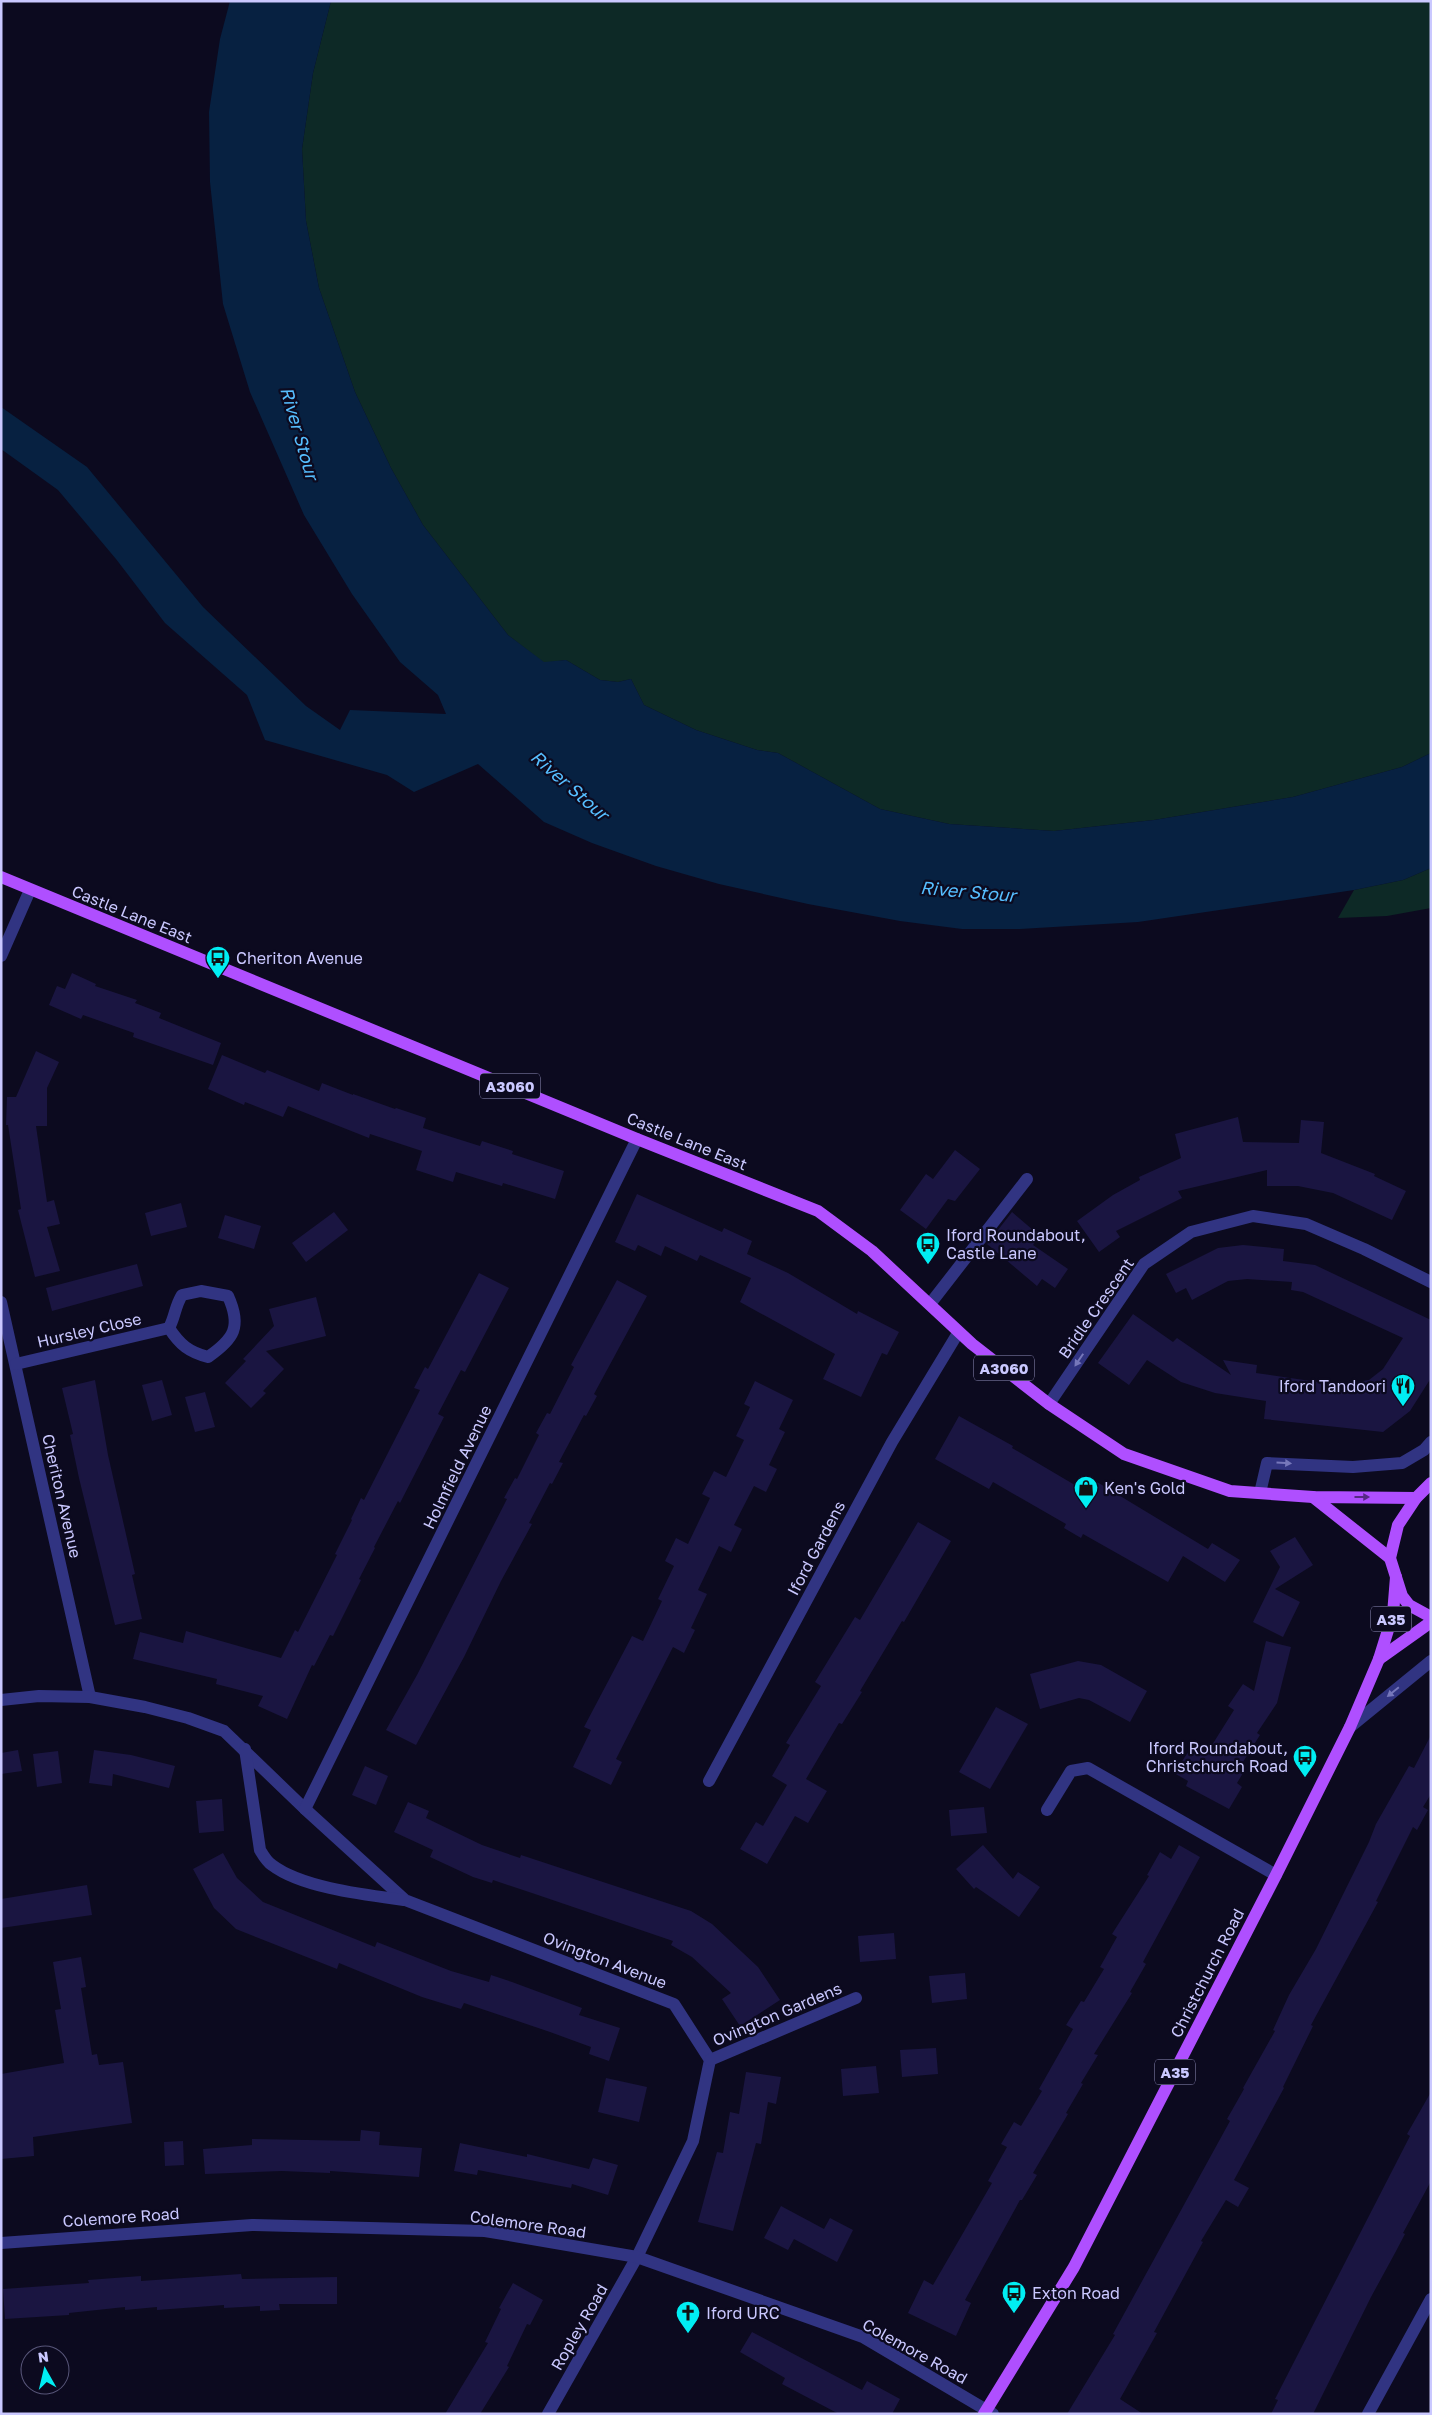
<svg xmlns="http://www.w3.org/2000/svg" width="1432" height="2415" viewBox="0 0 1432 2415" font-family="'Golos Text',sans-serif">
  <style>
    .green { fill: #0d2926 }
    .water { fill: #072141 }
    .building { fill: #1a1541 }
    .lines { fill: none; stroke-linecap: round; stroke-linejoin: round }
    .service { stroke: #313482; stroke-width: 12 }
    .minor { stroke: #313482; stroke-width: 12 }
    .primary { stroke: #af4fff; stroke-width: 12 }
    .oneway { fill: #7677ba }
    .oneway2 { fill: #552984 }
    .labels { text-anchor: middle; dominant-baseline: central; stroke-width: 4.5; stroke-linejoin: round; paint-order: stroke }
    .shield { fill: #0c0a1f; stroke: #918fbc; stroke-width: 1 }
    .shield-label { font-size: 15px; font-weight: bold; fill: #cac8ff }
    .street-label { font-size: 16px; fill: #cac8ff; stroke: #0c0a1f }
    .poi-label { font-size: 16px; fill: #cac8ff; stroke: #0c0a1f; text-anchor: start }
    .water-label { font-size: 18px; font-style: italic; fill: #56beff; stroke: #0c0a1f }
  </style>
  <rect width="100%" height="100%" fill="#0c0a1f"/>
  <!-- green -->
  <g class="green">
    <polygon points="331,1 1431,1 1431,753 1402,767 1293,797 1154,820 1054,831 949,824 880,809 778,753 757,750 696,730 644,705 631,679 618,682 600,680 566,660 544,663 508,635 423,525 391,468 355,392 319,288 306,221 302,149 313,73"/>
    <polygon points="1431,868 1431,908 1387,916 1338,918 1354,890 1403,880"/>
  </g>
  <!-- water -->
  <polygon class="water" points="230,1 331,1 313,73 302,149 306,221 319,288 355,392 391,468 423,525 508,635 544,662 566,660 600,680 618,682 631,679 644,705 696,730 757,750 778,753 880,809 949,824 1054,831 1154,820 1293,797 1402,767 1431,753 1431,868 1403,880 1354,890 1138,922 1020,929 962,929 900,921 808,904 719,884 656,866 592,843 544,822 478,764 414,792 387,775 265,740 247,695 165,623 116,559 58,490 1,449 1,407 87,467 203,607 306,706 340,730 350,710 446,714 438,695 400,662 352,594 304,515 250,392 223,304 210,182 209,112 220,39"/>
  <!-- building -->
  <g class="building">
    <polygon points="72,973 96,984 95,986 137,1000 135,1003 161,1013 159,1018 221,1043 213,1065 133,1037 134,1033 83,1015 81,1019 49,1005 57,986 65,989"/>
    <polygon points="36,1051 59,1062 47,1088 47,1126 36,1126 47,1202 54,1200 60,1224 47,1227 60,1271 35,1277 18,1210 21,1209 8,1125 6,1125 7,1097 16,1097"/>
    <polygon points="222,1055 265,1073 267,1070 319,1091 322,1083 353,1095 353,1094 395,1109 396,1108 426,1118 423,1128 480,1146 482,1141 513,1151 512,1154 564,1171 555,1199 503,1183 502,1186 456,1172 453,1182 416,1170 422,1151 370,1134 369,1138 288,1106 283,1117 245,1102 244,1105 208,1089"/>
    <polygon points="1238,1117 1243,1142 1299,1143 1301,1120 1324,1122 1321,1153 1375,1174 1374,1176 1406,1191 1392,1220 1333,1193 1298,1186 1267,1186 1267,1170 1178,1191 1182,1198 1116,1231 1120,1237 1099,1252 1077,1221 1113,1195 1140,1180 1139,1177 1181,1158 1175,1134"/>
    <polygon points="955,1150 980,1169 955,1201 948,1199 926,1229 900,1210 926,1174 933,1179"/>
    <polygon points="637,1194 722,1232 724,1228 752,1241 747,1254 788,1273 857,1314 858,1311 899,1332 887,1355 882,1353 861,1397 823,1379 835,1354 740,1302 751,1278 700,1255 697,1261 665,1246 661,1256 638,1245 635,1251 615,1242"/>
    <polygon points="181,1203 187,1227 151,1236 145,1213"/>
    <polygon points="334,1212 348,1230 306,1262 292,1243"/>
    <polygon points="1012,1212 1040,1236 1033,1245 1068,1269 1055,1288 1042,1279 1037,1286 987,1244"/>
    <polygon points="225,1215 261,1226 254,1249 218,1238"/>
    <polygon points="1243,1245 1284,1249 1283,1261 1315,1265 1431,1320 1431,1378 1410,1411 1383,1432 1264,1419 1266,1401 1215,1393 1181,1382 1147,1360 1129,1385 1098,1363 1133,1314 1173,1342 1177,1338 1231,1375 1223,1360 1257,1365 1256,1373 1338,1385 1369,1380 1383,1369 1403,1338 1303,1292 1291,1290 1292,1282 1247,1279 1228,1281 1192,1300 1186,1288 1176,1293 1166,1274 1218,1248"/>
    <polygon points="137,1264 143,1286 52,1311 46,1288"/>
    <polygon points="479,1273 509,1288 465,1372 461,1370 438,1414 444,1417 400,1503 398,1501 374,1547 375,1548 359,1579 361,1580 333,1636 330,1635 314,1666 312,1665 287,1719 258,1706 263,1696 216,1684 217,1679 133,1659 140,1632 183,1643 186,1631 281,1658 295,1630 298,1632 337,1555 335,1554 352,1520 351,1519 361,1498 364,1500 420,1390 414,1388 425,1367 428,1369"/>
    <polygon points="617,1280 647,1296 594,1394 597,1396 586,1416 584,1415 559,1462 563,1463 552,1484 550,1483 529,1523 532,1524 501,1581 464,1657 416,1745 386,1730 417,1675 507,1499 504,1498 515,1478 517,1479 539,1435 536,1433 547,1413 550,1414 574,1367 571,1365"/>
    <polygon points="316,1297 326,1336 266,1351 284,1369 263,1391 266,1393 251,1408 225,1383 246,1361 243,1359 274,1326 269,1309"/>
    <polygon points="95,1380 108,1455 135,1574 132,1575 142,1619 115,1625 79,1478 70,1435 73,1434 62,1388"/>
    <polygon points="162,1380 172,1415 152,1421 142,1385"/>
    <polygon points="755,1381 793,1400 779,1429 785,1432 769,1465 777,1469 766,1492 754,1486 734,1525 742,1529 731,1552 719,1546 698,1590 707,1594 691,1628 695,1630 684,1653 673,1647 616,1759 622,1762 611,1785 573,1767 591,1730 584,1727 632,1636 643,1641 662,1601 658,1599 674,1566 665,1561 676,1538 688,1544 710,1498 702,1494 714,1471 726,1477 744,1440 736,1436 750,1407 744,1404"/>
    <polygon points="205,1392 215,1427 195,1432 185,1397"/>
    <polygon points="959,1416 1013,1446 1012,1448 1085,1491 1092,1479 1208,1549 1212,1543 1240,1560 1225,1582 1183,1556 1168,1582 1083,1534 1081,1538 1064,1528 1066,1524 993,1482 989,1489 935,1459"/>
    <polygon points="918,1522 951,1541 904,1622 902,1621 860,1691 862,1692 842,1724 839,1723 806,1779 827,1791 808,1823 795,1816 767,1864 740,1849 756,1822 763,1826 787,1785 772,1776 790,1745 786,1743 821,1686 815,1682 855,1617 860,1620"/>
    <polygon points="1295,1537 1313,1565 1275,1589 1300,1602 1283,1637 1253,1622 1280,1567 1270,1551"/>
    <polygon points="1266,1641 1291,1647 1277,1703 1257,1733 1260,1735 1241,1765 1246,1768 1237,1783 1242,1787 1229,1809 1186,1786 1188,1781 1174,1773 1193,1745 1207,1753 1234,1710 1228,1706 1243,1684 1254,1691"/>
    <polygon points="1078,1661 1101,1665 1147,1691 1130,1722 1089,1700 1079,1698 1040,1709 1030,1674"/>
    <polygon points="996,1707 1028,1724 990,1789 959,1772"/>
    <polygon points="1431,1735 1431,1794 1423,1807 1428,1810 1417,1830 1413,1827 1376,1901 1378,1902 1311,2025 1313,2026 1283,2087 1284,2088 1234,2180 1249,2188 1238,2207 1226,2200 1201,2241 1203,2242 1154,2332 1157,2333 1120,2399 1143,2414 1067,2414 1115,2335 1113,2334 1230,2121 1227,2119 1244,2089 1243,2088 1275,2031 1273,2030 1289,1995 1316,1949 1369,1842 1376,1824 1409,1766 1414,1768"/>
    <polygon points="18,1750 22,1771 1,1774 1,1753"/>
    <polygon points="94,1750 131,1755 175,1766 169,1788 113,1774 112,1786 89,1783"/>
    <polygon points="58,1751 62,1783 37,1787 33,1754"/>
    <polygon points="365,1766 388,1776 376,1805 352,1795"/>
    <polygon points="222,1799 224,1831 199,1833 196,1801"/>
    <polygon points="408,1802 429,1811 426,1818 482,1845 520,1858 521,1855 691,1911 712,1924 758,1967 780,2000 740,2026 722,1999 731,1993 692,1957 671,1945 673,1941 532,1893 493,1880 492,1883 473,1877 430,1857 433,1850 394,1832"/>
    <polygon points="984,1807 987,1833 951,1836 949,1810"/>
    <polygon points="983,1845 1013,1879 1018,1872 1040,1887 1019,1917 976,1887 974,1889 956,1869"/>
    <polygon points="1179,1845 1200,1857 1143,1962 1146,1964 1130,1992 1132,1993 1094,2054 1098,2055 1081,2083 1083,2084 1066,2113 1068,2114 1033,2173 1037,2175 1022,2200 1020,2200 965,2300 971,2303 956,2336 908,2313 924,2280 933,2285 992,2183 988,2181 1007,2147 1001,2144 1014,2122 1021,2126 1042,2091 1039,2089 1073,2029 1066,2025 1081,2001 1084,2002 1104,1969 1100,1967 1117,1937 1112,1934 1149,1876 1147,1875 1160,1852 1171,1859"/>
    <polygon points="223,1853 237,1878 263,1902 375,1947 377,1942 451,1971 489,1982 491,1975 512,1982 582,2008 579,2015 620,2028 609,2061 589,2054 591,2047 550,2032 464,2003 461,2009 422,1997 339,1963 337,1969 236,1929 214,1908 193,1869"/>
    <polygon points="87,1885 92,1915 1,1928 1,1899"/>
    <polygon points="894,1933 896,1959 860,1962 858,1936"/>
    <polygon points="81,1957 86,1987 81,1988 92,2055 97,2054 99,2065 123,2062 132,2123 33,2137 34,2156 1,2159 1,2074 64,2063 55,2010 61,2009 53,1962"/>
    <polygon points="965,1973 967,1999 932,2003 929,1976"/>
    <polygon points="936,2048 938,2074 902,2077 900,2050"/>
    <polygon points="876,2066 879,2093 843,2096 841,2069"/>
    <polygon points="746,2072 781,2077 776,2104 768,2102 761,2144 756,2143 733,2231 698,2222 717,2152 723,2153 730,2112 739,2114"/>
    <polygon points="606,2078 647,2087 639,2122 598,2112"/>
    <polygon points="1431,2092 1431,2181 1403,2233 1405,2234 1395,2253 1371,2297 1313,2414 1271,2414 1278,2400 1275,2399 1410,2136 1407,2134"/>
    <polygon points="361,2130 380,2132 379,2145 422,2148 419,2177 330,2171 330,2173 282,2171 205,2174 203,2149 252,2145 252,2139 360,2141"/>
    <polygon points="183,2141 184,2165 165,2166 164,2142"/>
    <polygon points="460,2143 527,2157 527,2154 589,2169 593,2158 618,2165 608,2195 572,2184 571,2188 478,2170 477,2175 454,2171"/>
    <polygon points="781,2206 824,2229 830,2218 853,2230 837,2262 794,2239 788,2250 764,2238"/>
    <polygon points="241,2274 242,2279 337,2277 337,2304 279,2304 280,2310 260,2311 260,2306 224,2308 224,2305 157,2310 157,2307 125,2310 125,2307 69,2313 69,2315 5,2319 3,2289 89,2283 88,2280 141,2276 141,2281"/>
    <polygon points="513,2283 543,2300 530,2325 527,2324 507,2366 509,2367 480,2414 445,2414 488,2343 485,2342 501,2309 499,2308"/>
    <polygon points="752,2332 862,2390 867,2381 900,2399 892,2414 839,2414 782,2384 785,2378 740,2352"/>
  </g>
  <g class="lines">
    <!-- service -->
    <g class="service">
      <polyline points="1260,1493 1267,1463 1353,1467 1402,1463 1424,1450 1431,1442"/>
      <polyline points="1350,1727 1431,1661"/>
    </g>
    <!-- minor -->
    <g class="minor">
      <polyline points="1,956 30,890"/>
      <polyline points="1,1302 90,1697"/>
      <polyline points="930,1304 1027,1179"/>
      <path d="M 16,1364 L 169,1328 C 175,1317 175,1306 182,1295 L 201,1291 L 228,1296 C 242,1327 234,1339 208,1357 C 189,1352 180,1345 169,1328"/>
      <polyline points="1049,1404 1144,1264 1191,1232 1253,1216 1306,1224 1364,1249 1431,1282"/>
      <polyline points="1,1700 39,1696 90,1697 145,1707 188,1718 224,1731 305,1809 405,1900 674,2004 710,2060 693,2141 637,2257 548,2414"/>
      <path d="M 245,1749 L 260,1850 C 263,1855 267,1862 272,1865 C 302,1888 367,1895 404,1900"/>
      <polyline points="709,1781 892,1442 958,1333"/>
      <polyline points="305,1809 637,1139"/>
      <polyline points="1047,1810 1071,1771 1088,1768 1276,1875"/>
      <polyline points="710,2060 856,1998"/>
      <polyline points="1,2243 252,2225 485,2231 637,2257 863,2337 993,2414"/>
      <polyline points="1368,2414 1431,2299"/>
    </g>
    <!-- primary -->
    <g class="primary">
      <polyline points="1,877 637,1139 818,1211 872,1251 972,1344 1049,1404 1124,1454 1230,1491 1313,1497 1416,1498"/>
      <polyline points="1431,1483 1416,1498 1398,1525 1390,1558 1402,1596 1409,1605 1431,1617"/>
      <polyline points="1313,1497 1390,1558"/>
      <polyline points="1379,1659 1431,1622"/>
      <polyline points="984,2414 1074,2267 1276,1875 1350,1727 1379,1659 1393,1614 1396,1577"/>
    </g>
  </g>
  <!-- one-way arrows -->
  <defs><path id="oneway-solid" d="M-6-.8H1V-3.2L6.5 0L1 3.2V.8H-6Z" transform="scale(1.25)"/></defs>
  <g class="oneway">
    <use href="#oneway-solid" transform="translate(1079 1360) rotate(124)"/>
    <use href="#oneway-solid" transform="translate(1284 1463) rotate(3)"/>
    <use href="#oneway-solid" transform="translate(1393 1692) rotate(141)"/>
  </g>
  <use class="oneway2" href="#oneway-solid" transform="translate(1362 1497)"/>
  <!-- icons -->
  <defs>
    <symbol id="bus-pin" viewBox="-11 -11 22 30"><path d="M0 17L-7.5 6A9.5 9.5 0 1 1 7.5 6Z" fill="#00eef3" stroke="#0c0a1f"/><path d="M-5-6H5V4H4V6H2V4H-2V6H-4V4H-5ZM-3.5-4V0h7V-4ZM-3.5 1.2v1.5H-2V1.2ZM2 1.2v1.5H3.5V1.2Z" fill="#111"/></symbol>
    <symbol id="restaurant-pin" viewBox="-11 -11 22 30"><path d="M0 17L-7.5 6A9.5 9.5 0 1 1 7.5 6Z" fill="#00eef3" stroke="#0c0a1f"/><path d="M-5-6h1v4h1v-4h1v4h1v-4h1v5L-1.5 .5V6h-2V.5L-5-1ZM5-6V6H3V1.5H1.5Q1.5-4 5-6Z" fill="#111"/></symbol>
    <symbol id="shop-pin" viewBox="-11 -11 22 30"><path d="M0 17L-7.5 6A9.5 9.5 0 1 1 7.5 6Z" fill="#00eef3" stroke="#0c0a1f"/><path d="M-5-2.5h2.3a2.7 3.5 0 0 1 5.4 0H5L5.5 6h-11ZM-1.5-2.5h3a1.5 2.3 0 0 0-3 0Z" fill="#111"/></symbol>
    <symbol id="church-pin" viewBox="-11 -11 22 30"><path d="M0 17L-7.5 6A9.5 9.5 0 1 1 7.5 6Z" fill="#00eef3" stroke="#0c0a1f"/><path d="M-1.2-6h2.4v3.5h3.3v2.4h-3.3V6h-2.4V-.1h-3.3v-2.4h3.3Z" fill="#111"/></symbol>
  </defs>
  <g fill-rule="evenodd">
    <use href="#bus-pin" x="204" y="944" width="28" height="38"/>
    <use href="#bus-pin" x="914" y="1230" width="28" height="38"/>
    <use href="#restaurant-pin" x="1389" y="1372" width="28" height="38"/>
    <use href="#shop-pin" x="1072" y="1474" width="28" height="38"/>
    <use href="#bus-pin" x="1291" y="1743" width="28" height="38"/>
    <use href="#bus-pin" x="1000" y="2279" width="28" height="38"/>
    <use href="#church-pin" x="674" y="2299" width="28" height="38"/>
  </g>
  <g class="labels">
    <!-- shield labels -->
    <g class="shield">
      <rect x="480" y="1073.5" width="60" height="25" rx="4"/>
      <rect x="974" y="1355.5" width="60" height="25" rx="4"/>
      <rect x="1371" y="1606.5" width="40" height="25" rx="4"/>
      <rect x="1155" y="2059.5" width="40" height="25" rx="4"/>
    </g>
    <g class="shield-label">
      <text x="510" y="1086">A3060</text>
      <text x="1004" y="1368">A3060</text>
      <text x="1391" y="1619">A35</text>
      <text x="1175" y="2072">A35</text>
    </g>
    <!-- street labels -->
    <g class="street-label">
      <text transform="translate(132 914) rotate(22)">Castle Lane East</text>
      <text transform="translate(687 1141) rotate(22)">Castle Lane East</text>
      <text transform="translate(1096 1308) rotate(-55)">Bridle Crescent</text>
      <text transform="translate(89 1330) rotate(-13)">Hursley Close</text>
      <text transform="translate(457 1467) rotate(-64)">Holmfield Avenue</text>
      <text transform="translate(62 1496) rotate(77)">Cheriton Avenue</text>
      <text transform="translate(816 1548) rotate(-62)">Iford Gardens</text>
      <text transform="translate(605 1960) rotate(21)">Ovington Avenue</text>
      <text transform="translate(1207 1973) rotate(-63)">Christchurch Road</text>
      <text transform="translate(777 2014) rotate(-23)">Ovington Gardens</text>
      <text transform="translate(121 2217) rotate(-4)">Colemore Road</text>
      <text transform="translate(528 2224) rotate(8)">Colemore Road</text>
      <text transform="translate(579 2327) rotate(-60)">Ropley Road</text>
      <text transform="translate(915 2351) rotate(29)">Colemore Road</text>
    </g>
    <!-- poi labels -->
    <g class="poi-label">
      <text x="236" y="958">Cheriton Avenue</text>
      <text x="946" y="1235">Iford Roundabout,<tspan x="946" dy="18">Castle Lane</tspan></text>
      <text x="1386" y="1386" text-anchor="end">Iford Tandoori</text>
      <text x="1104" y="1488">Ken's Gold</text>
      <text x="1288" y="1748" text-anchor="end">Iford Roundabout,<tspan x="1288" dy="18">Christchurch Road</tspan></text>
      <text x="1032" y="2293">Exton Road</text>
      <text x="706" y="2313">Iford URC</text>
    </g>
    <!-- water labels -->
    <g class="water-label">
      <text transform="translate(300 433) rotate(74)">River Stour</text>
      <text transform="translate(570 785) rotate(41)">River Stour</text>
      <text transform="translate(968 891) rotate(5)">River Stour</text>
    </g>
  </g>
  <!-- border -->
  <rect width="1432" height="2415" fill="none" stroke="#cac8ff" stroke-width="5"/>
  <!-- north arrow -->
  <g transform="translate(45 2370) rotate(352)"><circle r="24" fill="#0c0a1f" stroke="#585679"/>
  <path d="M0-4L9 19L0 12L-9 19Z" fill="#00eef3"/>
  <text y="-8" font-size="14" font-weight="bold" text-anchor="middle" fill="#cac8ff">N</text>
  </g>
</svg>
